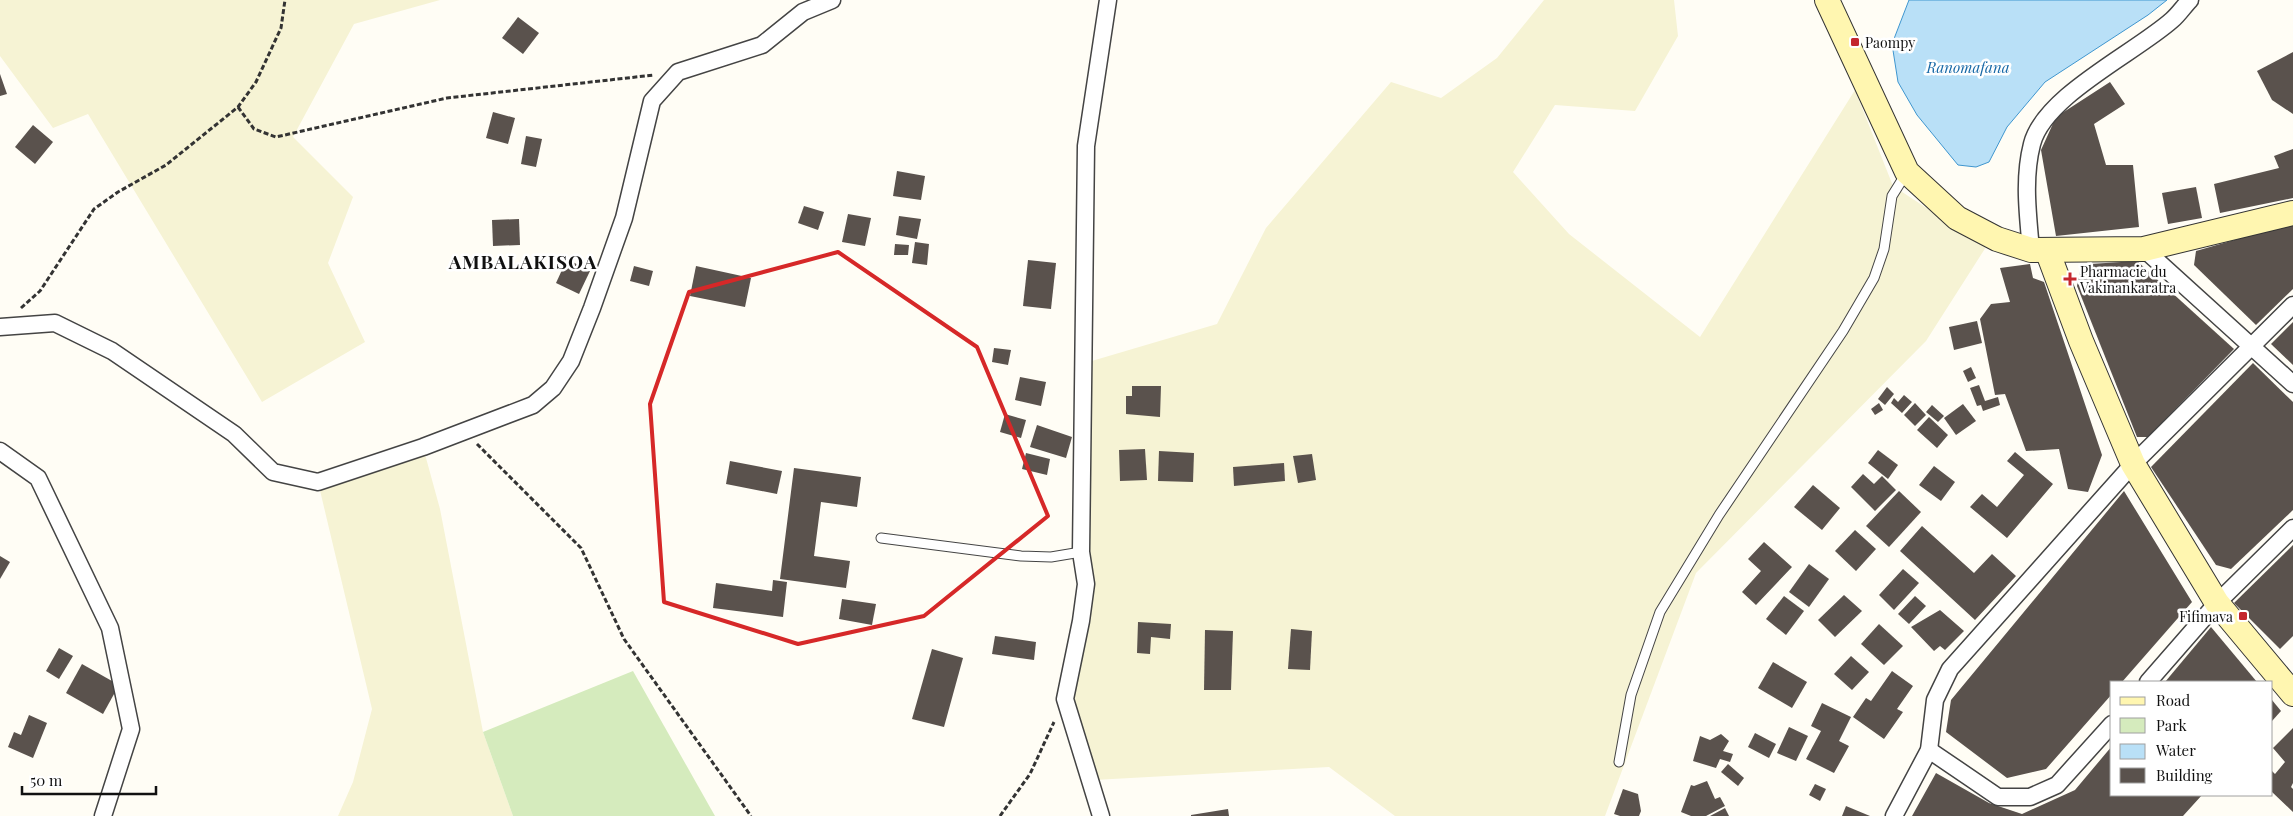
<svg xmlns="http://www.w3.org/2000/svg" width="2293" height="816" viewBox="0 0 2293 816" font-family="'Playfair Display',serif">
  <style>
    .farmland { fill: #f6f3d4 }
    .green { fill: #d5ebbd }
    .water { fill: #b9e0f7; stroke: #3f96cf }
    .building { fill: #5a524d }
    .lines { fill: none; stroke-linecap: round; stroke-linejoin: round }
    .lane-casing { stroke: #444; stroke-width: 11 }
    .street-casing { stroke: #444; stroke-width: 19 }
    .secondary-casing { stroke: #333; stroke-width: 26 }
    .path { stroke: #333; stroke-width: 3; stroke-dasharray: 5 2.5; stroke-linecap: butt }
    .lane { stroke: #fff; stroke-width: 9 }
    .street { stroke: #fff; stroke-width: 16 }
    .secondary { stroke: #fff6b0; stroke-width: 24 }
    .marked { fill: none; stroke: #d62828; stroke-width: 4; stroke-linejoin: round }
    .poi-dot { fill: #c4262e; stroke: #fff; stroke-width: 2 }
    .labels { text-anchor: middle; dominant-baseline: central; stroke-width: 5; stroke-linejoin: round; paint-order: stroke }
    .poi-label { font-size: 14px; fill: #111; stroke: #fff; text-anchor: start }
    .water-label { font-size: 15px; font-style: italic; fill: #1768a6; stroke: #fff }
    .district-label { font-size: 19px; font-weight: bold; letter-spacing: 1px; fill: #111; stroke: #fff }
  </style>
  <rect width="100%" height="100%" fill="#fffdf5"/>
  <!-- farmland -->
  <g class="farmland">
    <polygon points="0,0 440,0 354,24 293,137 353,197 328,263 365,342 262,402 88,114 53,128 0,56"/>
    <polygon points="1544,0 1674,0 1678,36 1635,111 1555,105 1513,172 1569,234 1700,337 1855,90 1893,186 1986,247 1926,341 1696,573 1605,816 1395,816 1329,767 1094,780 1059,705 1082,588 1085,363 1217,324 1266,228 1391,82 1441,98 1497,58"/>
    <polygon points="423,447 440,509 483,732 513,816 338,816 353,782 372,709 318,482"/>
  </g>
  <!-- green -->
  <polygon class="green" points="633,671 715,816 513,816 483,732"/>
  <!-- water -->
  <polygon class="water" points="1909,0 2167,0 2148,15 2045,82 2007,127 1989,162 1976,167 1958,165 1917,115 1898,82 1892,44"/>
  <!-- building -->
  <g class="building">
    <polygon points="518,17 539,33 523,54 502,38"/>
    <polygon points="2293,52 2293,114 2272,100 2257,71"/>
    <polygon points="0,74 7,94 0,96"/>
    <polygon points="2110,82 2125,104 2094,124 2106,165 2133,165 2139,227 2056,236 2041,150 2056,117"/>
    <polygon points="493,112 515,118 508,144 486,138"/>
    <polygon points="33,125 53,142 35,164 15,147"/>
    <polygon points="526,136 542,139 536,167 521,164"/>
    <polygon points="2293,149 2293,198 2220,213 2214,184 2279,168 2274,156"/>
    <polygon points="897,171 925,176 921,200 893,196"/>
    <polygon points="2196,187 2202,218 2168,224 2162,193"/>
    <polygon points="804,206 824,212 818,230 798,223"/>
    <polygon points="848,214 871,218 865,246 842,242"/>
    <polygon points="899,216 921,219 917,239 896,235"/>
    <polygon points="519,219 520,245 493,246 492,220"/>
    <polygon points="2293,223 2293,289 2256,325 2194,265 2196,251"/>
    <polygon points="915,242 929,244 927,265 912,263"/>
    <polygon points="895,244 909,245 908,255 894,255"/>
    <polygon points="567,259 590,271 579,294 556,283"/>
    <polygon points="1028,260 1056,263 1051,309 1023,306"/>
    <polygon points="2137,261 2234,349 2148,437 2137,437 2077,286 2080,271 2090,264"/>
    <polygon points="2030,264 2033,278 2044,282 2102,455 2088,492 2068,489 2059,449 2026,451 2005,394 1995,395 1980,319 1991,304 2010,302 2000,268"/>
    <polygon points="634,266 653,271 649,286 630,281"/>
    <polygon points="696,266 751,278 745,307 690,296"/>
    <polygon points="1977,321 1982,343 1954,350 1949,327"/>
    <polygon points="2293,322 2293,365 2271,344"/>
    <polygon points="994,348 1011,350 1008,365 992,362"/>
    <polygon points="2253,363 2293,402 2293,510 2231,569 2216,565 2151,467"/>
    <polygon points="1971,367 1976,378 1968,382 1963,371"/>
    <polygon points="1020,377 1046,382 1041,406 1015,400"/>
    <polygon points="1979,385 1985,401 1998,397 2000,405 1983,411 1981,405 1977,406 1970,388"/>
    <polygon points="1132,386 1161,386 1160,417 1126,414 1126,396 1132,396"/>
    <polygon points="1887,387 1894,394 1885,405 1878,399"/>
    <polygon points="1904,395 1912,402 1902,413 1891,403 1894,398 1898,402"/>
    <polygon points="1879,403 1883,410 1875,415 1871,409"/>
    <polygon points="1915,403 1926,415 1915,426 1904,415"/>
    <polygon points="1963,404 1976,421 1956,435 1944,418"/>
    <polygon points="1932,405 1944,416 1938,422 1926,412"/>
    <polygon points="1005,414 1026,420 1021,438 1000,432"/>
    <polygon points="1929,417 1948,435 1937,448 1917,430"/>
    <polygon points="1037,425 1072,437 1066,458 1030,447"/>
    <polygon points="1145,449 1147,480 1120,481 1119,450"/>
    <polygon points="1878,450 1898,465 1888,479 1868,463"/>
    <polygon points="1159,451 1194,453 1193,482 1158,481"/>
    <polygon points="2015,452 2053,484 2007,538 1970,507 1982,494 1997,507 2024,475 2007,461"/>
    <polygon points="1026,453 1050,459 1047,475 1022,469"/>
    <polygon points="1312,454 1316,480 1298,483 1293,456"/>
    <polygon points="730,461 782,471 777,494 726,484"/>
    <polygon points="1284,463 1285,481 1234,486 1233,467"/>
    <polygon points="1934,466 1955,482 1941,501 1919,485"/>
    <polygon points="794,468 861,477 857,507 821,502 814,556 850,561 846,588 780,579"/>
    <polygon points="1863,474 1874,484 1882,476 1896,490 1875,511 1851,487"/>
    <polygon points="1813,485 1840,508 1822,530 1794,507"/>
    <polygon points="1899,491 1921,512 1889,547 1866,526"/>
    <polygon points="2124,491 2192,602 2122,682 2112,682 2112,694 2046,769 2007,778 1946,732 1951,700"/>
    <polygon points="1922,526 1974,573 1992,554 2016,576 1975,620 1900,551"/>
    <polygon points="1855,530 1876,549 1856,571 1835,551"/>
    <polygon points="1764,542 1792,567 1756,605 1742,592 1761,571 1748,559"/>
    <polygon points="2293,545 2293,636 2280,649 2234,603"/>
    <polygon points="0,556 10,562 0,579"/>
    <polygon points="1809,564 1829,579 1809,607 1789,592"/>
    <polygon points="1903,569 1919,583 1894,610 1879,595"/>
    <polygon points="773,580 787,582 783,617 713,608 716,583 772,591"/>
    <polygon points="1844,595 1862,611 1835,637 1818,620"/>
    <polygon points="1784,596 1804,611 1786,635 1766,619"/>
    <polygon points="1915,596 1926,606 1909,624 1898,614"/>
    <polygon points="842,599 876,604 872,625 839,619"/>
    <polygon points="1940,610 1964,631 1945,650 1940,646 1934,651 1911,627"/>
    <polygon points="1138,622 1171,624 1170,639 1151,637 1150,654 1137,653"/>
    <polygon points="1879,624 1903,646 1884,665 1861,644"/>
    <polygon points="2211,627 2257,682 2165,682"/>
    <polygon points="1291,629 1312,631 1310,670 1288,669"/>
    <polygon points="1205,630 1233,631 1231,690 1204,690"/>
    <polygon points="995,636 1036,642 1034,660 992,654"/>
    <polygon points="59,648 73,656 59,679 46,671"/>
    <polygon points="932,649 963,658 944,727 912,719"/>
    <polygon points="1851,656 1869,672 1852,690 1834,674"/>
    <polygon points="1773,662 1807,682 1792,708 1758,688"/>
    <polygon points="82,664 119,685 103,714 66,693"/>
    <polygon points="1892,671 1913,686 1897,709 1903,712 1884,739 1853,717 1866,698 1871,701"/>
    <polygon points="2272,700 2281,711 2272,721"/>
    <polygon points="1822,703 1851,717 1839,741 1849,746 1834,773 1806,759 1821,731 1811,726"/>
    <polygon points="29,715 47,723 33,758 8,747 14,732 21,735"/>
    <polygon points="1789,727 1808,736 1796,761 1777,753"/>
    <polygon points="2293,728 2293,783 2291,787 2293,789 2293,812 2272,792 2272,771 2275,774 2285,762 2273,748"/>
    <polygon points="1755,733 1776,744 1769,758 1748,747"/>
    <polygon points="1721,734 1729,741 1723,751 1733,754 1730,762 1720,759 1716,768 1693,761 1700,736 1710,740"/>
    <polygon points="2112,746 2112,795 2202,795 2183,816 1912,816 1936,773 1989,803 2022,814 2075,790"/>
    <polygon points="1728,764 1744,778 1738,786 1721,772"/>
    <polygon points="1707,781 1715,799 1720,797 1725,806 1706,816 1691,816 1681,812 1691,785 1694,786"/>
    <polygon points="1815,784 1826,789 1820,801 1809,795"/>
    <polygon points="1623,789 1638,794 1641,811 1639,816 1620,816 1614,814"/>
    <polygon points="1846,806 1870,816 1842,816"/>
    <polygon points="1725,808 1729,816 1710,816"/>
    <polygon points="1228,809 1229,816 1191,816 1191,815"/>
  </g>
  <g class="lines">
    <defs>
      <g id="lane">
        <polyline points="881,538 1021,556 1051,557 1081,552"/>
        <polyline points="1619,762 1631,695 1660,612 1719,515 1843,331 1874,278 1884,249 1892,196 1907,172"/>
      </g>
      <g id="street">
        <polyline points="2144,249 2293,384"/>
        <path d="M 2031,250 C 2028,215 2023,179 2032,144 C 2044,96 2135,53 2172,20 C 2179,14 2184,6 2190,0"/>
        <polyline points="0,327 55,323 112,351 234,434 273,472 318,482 423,447 533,405 553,388 571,361 592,308 624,218 652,101 678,72 762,45 803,12 832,0"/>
        <polyline points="0,451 38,478 110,628 131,729 103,816"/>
        <polyline points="2148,682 2217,603 2293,528"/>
        <polyline points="1929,750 1998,797 2030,797 2057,785 2112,724"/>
        <polyline points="1101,816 1065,699 1081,621 1086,584 1081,552 1086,146 1108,0"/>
        <polyline points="1894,816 1929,750 1935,700 1950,669 2133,464 2293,305"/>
      </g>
      <g id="secondary">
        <polyline points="1827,0 1907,172 1957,218 1997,239 2031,250 2144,249 2293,213"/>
        <polyline points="2047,250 2081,341 2133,464 2217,603 2293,694"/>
      </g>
    </defs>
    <!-- lane casing -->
    <use href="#lane" class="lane-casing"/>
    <!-- street casing -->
    <use href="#street" class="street-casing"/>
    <!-- secondary casing -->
    <use href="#secondary" class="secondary-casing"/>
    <!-- path -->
    <g class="path">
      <polyline points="238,107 254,129 276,137 447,98 654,75"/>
      <polyline points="21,308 40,291 94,209 118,192 166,165 238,107 256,82 281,28 285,0"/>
      <polyline points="477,444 581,548 624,639 751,816"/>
      <polyline points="1000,816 1030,774 1054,722"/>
    </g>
    <!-- lane -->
    <use href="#lane" class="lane"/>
    <!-- street -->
    <use href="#street" class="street"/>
    <!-- secondary -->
    <use href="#secondary" class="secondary"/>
  </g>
  <!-- marked area -->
  <path class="marked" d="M 838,252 L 977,347 L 1048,516 L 924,616 L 798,644 L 664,602 L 650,404 L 689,292 Z"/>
  <!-- markers -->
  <g class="poi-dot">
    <rect x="1850" y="37" width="10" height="10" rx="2.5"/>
    <path d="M2067.5 271.5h5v5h5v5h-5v5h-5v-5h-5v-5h5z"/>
    <rect x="2238" y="611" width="10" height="10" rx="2.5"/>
  </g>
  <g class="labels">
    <!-- poi labels -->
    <g class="poi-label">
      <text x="1865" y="42">Paompy</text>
      <text x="2080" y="271">Pharmacie du<tspan x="2080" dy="16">Vakinankaratra</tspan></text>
      <text x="2233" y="616" text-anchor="end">Fifimava</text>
    </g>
    <!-- water labels -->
    <g class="water-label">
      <text x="1968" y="67">Ranomafana</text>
    </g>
    <!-- district labels -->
    <g class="district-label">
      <text x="523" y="261">AMBALAKISOA</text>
    </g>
  </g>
  <!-- legend -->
  <rect x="2110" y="681" width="162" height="115" fill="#ffffff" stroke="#a0a0a0"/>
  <rect x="2120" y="697" width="25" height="8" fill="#fff6b0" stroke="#a0a0a0"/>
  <text x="2156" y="706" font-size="15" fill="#111111">Road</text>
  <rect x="2120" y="718" width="25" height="15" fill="#d5ebbd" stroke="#a0a0a0"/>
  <text x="2156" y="731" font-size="15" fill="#111111">Park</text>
  <rect x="2120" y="744" width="25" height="15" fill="#b9e0f7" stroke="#a0a0a0"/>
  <text x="2156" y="756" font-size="15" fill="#111111">Water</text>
  <rect x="2120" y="768" width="25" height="15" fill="#5a524d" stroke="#a0a0a0"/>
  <text x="2156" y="781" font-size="15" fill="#111111">Building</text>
  <!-- scale -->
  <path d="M22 786v8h134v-8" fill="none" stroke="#111111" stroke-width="2.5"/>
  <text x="30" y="786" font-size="15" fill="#111111" stroke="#ffffff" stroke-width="4" paint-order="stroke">50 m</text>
</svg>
